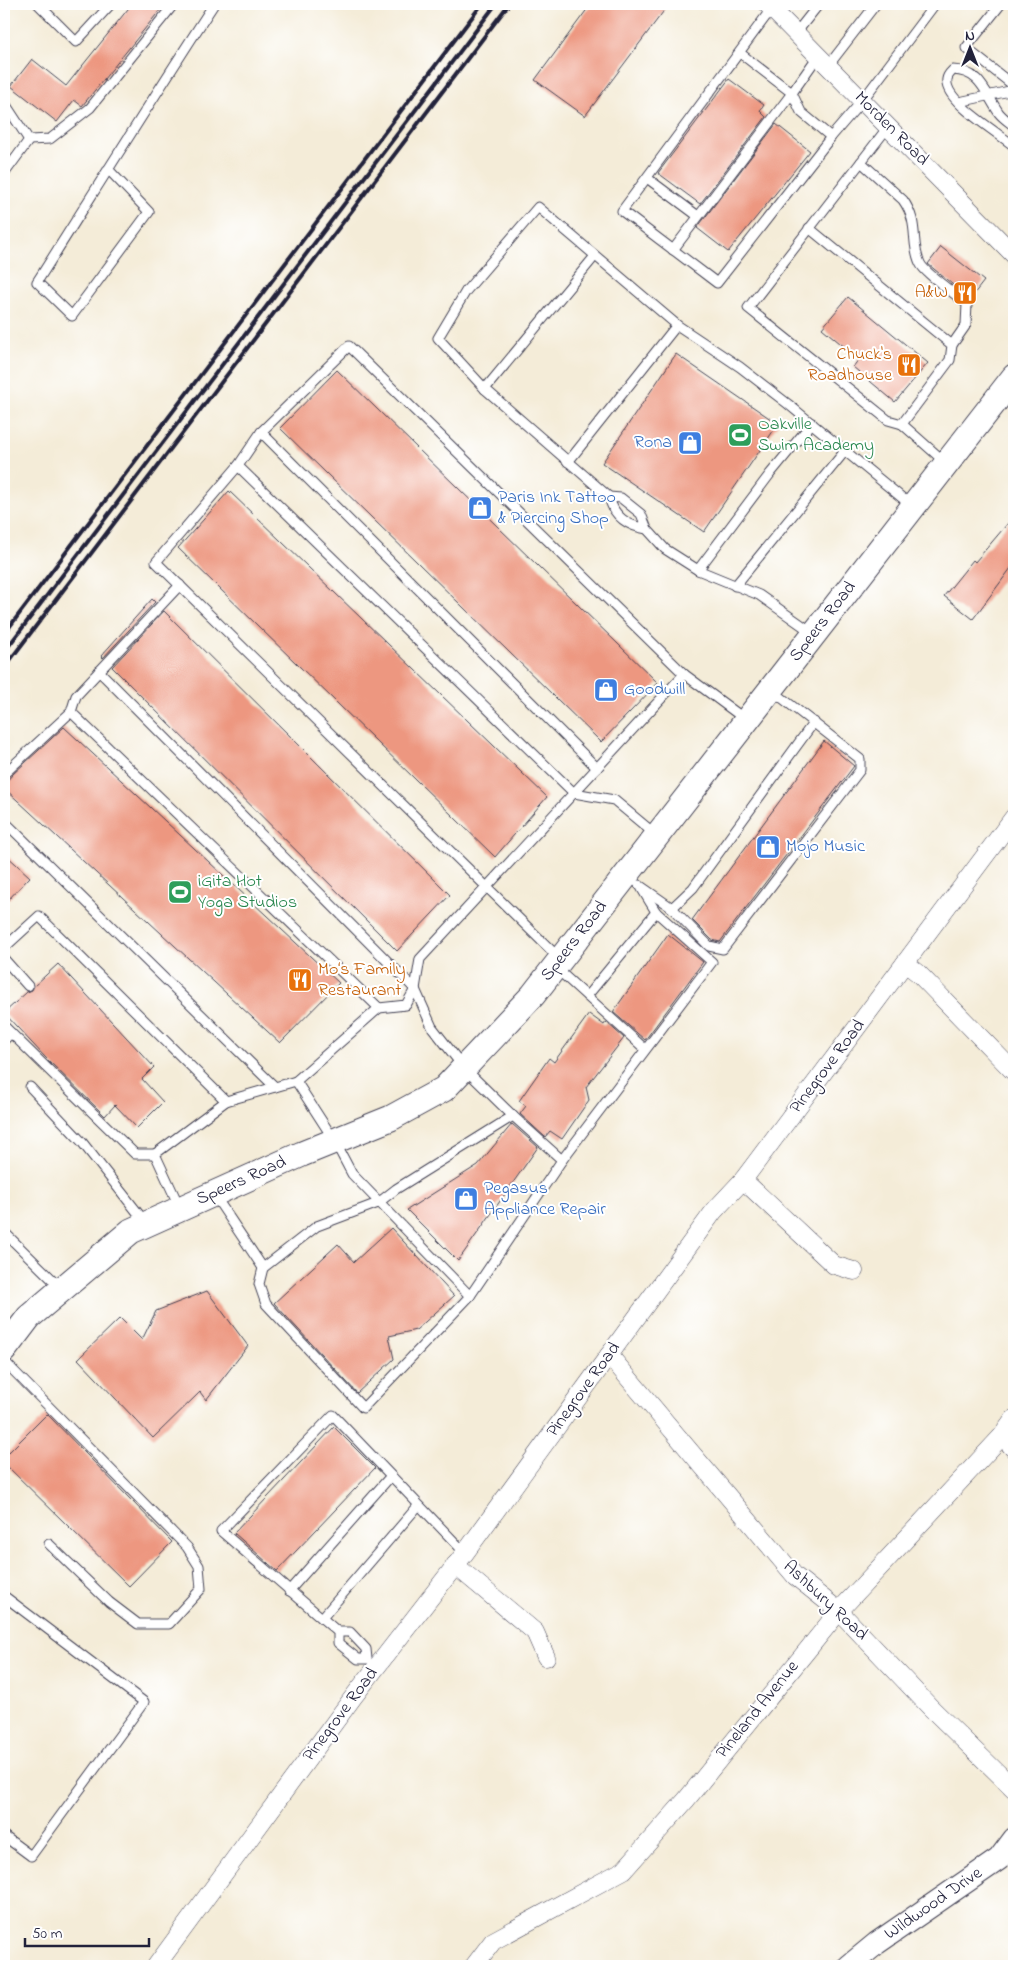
<svg xmlns="http://www.w3.org/2000/svg" width="1018" height="1970" viewBox="0 0 1018 1970" font-family="'Indie Flower',sans-serif">
  <style>
    .building { fill: #ed9780 }
    .lines { fill: none; stroke-linecap: round; stroke-linejoin: round }
    .service-casing { stroke: #424053; stroke-width: 11 }
    .minor-casing { stroke: #424053; stroke-width: 19 }
    .tertiary-casing { stroke: #424053; stroke-width: 24 }
    .secondary-casing { stroke: #424053; stroke-width: 27 }
    .service { stroke: #fff; stroke-width: 9 }
    .minor { stroke: #fff; stroke-width: 18 }
    .tertiary { stroke: #fff; stroke-width: 22 }
    .secondary { stroke: #fff; stroke-width: 25 }
    .rail { stroke: #22223b; stroke-width: 4 }
    .labels { text-anchor: middle; dominant-baseline: central; stroke-width: 4; stroke-linejoin: round; paint-order: stroke }
    .street-label { font-size: 18px; fill: #22223b; stroke: #fff }
    .food-label { font-size: 18px; fill: #c56008; stroke: #fff; text-anchor: end }
    .leisure-label { font-size: 18px; fill: #27864d; stroke: #fff; text-anchor: start }
    .shop-label { font-size: 18px; fill: #366cbe; stroke: #fff; text-anchor: start }
  </style>
  <rect width="100%" height="100%" fill="#fff"/>
  <filter id="ink" filterUnits="userSpaceOnUse"><feTurbulence type="fractalNoise" baseFrequency=".02" numOctaves="2"/><feDisplacementMap in="SourceGraphic" scale="10" xChannelSelector="R" yChannelSelector="G"/><feConvolveMatrix kernelMatrix="1 2 1 2 8 2 1 2 1" color-interpolation-filters="sRGB"/></filter>
  <filter id="wash" filterUnits="userSpaceOnUse"><feTurbulence type="fractalNoise" baseFrequency=".0096" numOctaves="4" result="noise"/><feDisplacementMap in="SourceGraphic" scale="20" xChannelSelector="R" yChannelSelector="G"/><feGaussianBlur stdDeviation="1.12" result="paint"/><feColorMatrix in="noise" values="0 0 0 0 0 0 0 0 0 0 0 0 0 0 0 0 0 1.4 0 .05"/><feComposite in="paint" operator="in"/></filter>
  <g filter="url(#wash)">
    <rect width="100%" height="100%" fill="#f4ecd8"/>
    <g id="blocks">
      <!-- building -->
      <g class="building">
        <polygon points="132,4 165,4 82,106 74,100 57,122 11,86 32,59 66,86"/>
        <polygon points="591,4 669,4 585,116 535,80"/>
        <polygon points="729,79 764,105 760,111 766,117 700,204 658,173"/>
        <polygon points="776,124 810,151 728,252 697,228"/>
        <polygon points="941,247 984,281 970,299 928,264"/>
        <polygon points="848,297 928,363 895,402 853,367 859,359 822,328"/>
        <polygon points="676,354 778,424 704,532 602,463"/>
        <polygon points="337,370 658,683 601,742 280,428"/>
        <polygon points="229,491 547,797 495,857 178,548"/>
        <polygon points="1014,516 1014,564 973,619 944,596 973,560 975,562"/>
        <polygon points="152,599 155,602 103,658 101,656"/>
        <polygon points="164,611 450,895 397,951 112,667"/>
        <polygon points="64,727 339,983 280,1043 4,788 4,784 13,774"/>
        <polygon points="824,741 854,766 720,942 712,940 692,920"/>
        <polygon points="4,853 30,877 4,904"/>
        <polygon points="668,934 703,962 645,1040 613,1012"/>
        <polygon points="58,964 154,1067 142,1079 163,1102 137,1128 115,1105 105,1116 45,1057 4,1013 27,992 32,990 34,986"/>
        <polygon points="589,1014 604,1025 606,1022 624,1038 586,1087 589,1100 562,1139 550,1131 545,1137 520,1114 526,1106 519,1101 549,1058 554,1062"/>
        <polygon points="512,1124 538,1147 458,1261 407,1210 478,1165"/>
        <polygon points="391,1228 454,1296 416,1330 389,1336 394,1359 357,1393 274,1303 338,1244 354,1262"/>
        <polygon points="207,1291 248,1346 206,1400 200,1392 153,1438 78,1359 120,1318 142,1340 156,1311"/>
        <polygon points="47,1414 172,1542 129,1586 4,1463 4,1457"/>
        <polygon points="334,1427 375,1468 277,1571 234,1533"/>
      </g>
    </g>
  </g>
  <g filter="url(#ink)">
    <use href="#blocks" fill-opacity="0" stroke="#424053" stroke-width="1"/>
    <g class="lines">
      <defs>
        <g id="service">
          <polyline points="38,4 76,42 111,4"/>
          <polyline points="1001,4 966,48 1014,86"/>
          <polyline points="772,8 622,211 717,283 831,137"/>
          <polyline points="796,33 819,4"/>
          <polyline points="818,56 792,93 801,112 831,137 862,101 935,4"/>
          <polyline points="828,66 876,4"/>
          <polyline points="4,102 29,140 50,139 90,108 174,4"/>
          <polyline points="959,102 1014,90"/>
          <path d="M 1014,126 C 1009,122 1003,118 999,113 C 985,93 981,71 953,70 C 949,74 946,77 947,84 C 950,104 998,133 1014,146"/>
          <polyline points="888,127 748,308 888,420 902,424 946,463"/>
          <path d="M 861,162 L 903,200 C 920,224 910,242 920,263 C 924,273 957,295 967,304 L 966,325 L 952,345"/>
          <path d="M 108,169 L 149,212 L 72,316 L 37,282 C 96,189 154,96 214,4"/>
          <polyline points="4,174 29,140"/>
          <polyline points="647,178 698,216"/>
          <polyline points="809,228 952,345 950,360 902,424"/>
          <polyline points="673,250 792,93 740,53"/>
          <polyline points="485,389 595,256"/>
          <polyline points="261,432 597,768"/>
          <polyline points="568,462 677,325"/>
          <polyline points="238,466 261,432 349,346 684,674 746,720"/>
          <polyline points="609,497 621,498 641,514 647,529 665,549 698,570 759,595 813,633"/>
          <path d="M 647,529 C 627,526 614,517 609,497 L 485,389 L 438,338 L 466,291 L 538,207 L 677,325 L 740,367 L 788,404 L 912,506"/>
          <polyline points="698,570 770,474 812,423"/>
          <polyline points="735,586 845,451"/>
          <polyline points="99,671 415,989 420,959 684,674"/>
          <polyline points="71,712 379,1008 406,1005 415,989"/>
          <polyline points="4,774 71,712 76,696 180,585"/>
          <polyline points="4,821 275,1087"/>
          <polyline points="639,885 672,908 709,946 723,949 860,770 860,759 773,691"/>
          <polyline points="672,908 693,888 814,722"/>
          <polyline points="4,948 39,916 226,1101 155,1154 180,1208"/>
          <polyline points="559,958 156,562 238,466 574,793 614,800 656,835"/>
          <polyline points="4,959 28,986"/>
          <polyline points="557,969 645,1049"/>
          <polyline points="415,989 432,1027 464,1068 513,1116"/>
          <polyline points="587,996 656,912"/>
          <polyline points="4,1026 11,1033 4,1040"/>
          <polyline points="11,1033 135,1154 155,1154"/>
          <polyline points="30,1087 82,1142 145,1222"/>
          <polyline points="226,1101 296,1081"/>
          <polyline points="562,1160 712,962 656,912 642,889"/>
          <polyline points="215,1196 263,1268 317,1226 378,1203 396,1189 513,1116 562,1160 470,1296"/>
          <polyline points="4,1232 62,1289"/>
          <polyline points="263,1268 259,1284 266,1304 363,1408 470,1296 352,1174 334,1140 296,1081 379,1008"/>
          <polyline points="4,1361 187,1547 199,1566 201,1589 169,1624 138,1624 109,1602 49,1544"/>
          <polyline points="289,1591 390,1477"/>
          <polyline points="4,1596 144,1702 31,1856 4,1836"/>
          <polyline points="322,1618 418,1506"/>
          <polyline points="338,1632 338,1643 358,1659 367,1659 366,1649 350,1632 338,1632 221,1531 333,1415 465,1553"/>
        </g>
        <g id="minor">
          <polyline points="767,4 1014,255"/>
          <polyline points="905,963 918,973 1014,1072"/>
          <polyline points="743,1180 834,1265 854,1271"/>
          <polyline points="609,1355 795,1576 839,1611 931,1708 1014,1789"/>
          <polyline points="1002,1436 1014,1449"/>
          <polyline points="455,1565 535,1632 546,1657"/>
          <polyline points="156,1966 354,1696 465,1553 714,1211 743,1180 1014,817"/>
          <polyline points="474,1966 493,1941 624,1870 686,1800 839,1611 1002,1436 1014,1419"/>
        </g>
        <g id="tertiary">
          <path id="s1" d="M 849,1966 L 877,1943 L 999,1859 L 1014,1839"/>
        </g>
        <g id="secondary">
          <path id="s2" d="M 4,1350 L 29,1317 L 131,1231 L 302,1154 L 391,1118 L 444,1089 L 533,995 L 1014,377"/>
        </g>
      </defs>
      <!-- service casing -->
      <use href="#service" class="service-casing"/>
      <!-- minor casing -->
      <use href="#minor" class="minor-casing"/>
      <!-- tertiary casing -->
      <use href="#tertiary" class="tertiary-casing"/>
      <!-- secondary casing -->
      <use href="#secondary" class="secondary-casing"/>
      <!-- service -->
      <use href="#service" class="service"/>
      <!-- minor -->
      <use href="#minor" class="minor"/>
      <!-- tertiary -->
      <use href="#tertiary" class="tertiary"/>
      <!-- secondary -->
      <use href="#secondary" class="secondary"/>
      <!-- rail -->
      <g class="rail">
        <polyline points="4,634 482,4"/>
        <polyline points="4,652 496,4"/>
        <polyline points="4,668 509,4"/>
      </g>
    </g>
  </g>
  <!-- icons -->
  <defs>
    <symbol id="restaurant-square" viewBox="-11 -11 22 22"><rect x="-9" y="-9" width="18" height="18" rx="4" fill="#e8710a" stroke="#fff"/><path d="M-5-6h1v4h1v-4h1v4h1v-4h1v5L-1.5 .5V6h-2V.5L-5-1ZM5-6V6H3V1.5H1.5Q1.5-4 5-6Z" fill="#fff"/></symbol>
    <symbol id="stadium-square" viewBox="-11 -11 22 22"><rect x="-9" y="-9" width="18" height="18" rx="4" fill="#2e9e5b" stroke="#fff"/><path d="M0-5a6.5 5 0 1 0 0 10a6.5 5 0 1 0 0-10ZM-3.5-1.8h7v3.6h-7Z" fill="#fff"/></symbol>
    <symbol id="shop-square" viewBox="-11 -11 22 22"><rect x="-9" y="-9" width="18" height="18" rx="4" fill="#3f7fe0" stroke="#fff"/><path d="M-5-2.5h2.3a2.7 3.5 0 0 1 5.4 0H5L5.5 6h-11ZM-1.5-2.5h3a1.5 2.3 0 0 0-3 0Z" fill="#fff"/></symbol>
  </defs>
  <g fill-rule="evenodd">
    <use href="#restaurant-square" x="951" y="279" width="28" height="28"/>
    <use href="#restaurant-square" x="895" y="351" width="28" height="28"/>
    <use href="#stadium-square" x="726" y="421" width="28" height="28"/>
    <use href="#shop-square" x="676" y="429" width="28" height="28"/>
    <use href="#shop-square" x="466" y="494" width="28" height="28"/>
    <use href="#shop-square" x="592" y="676" width="28" height="28"/>
    <use href="#shop-square" x="754" y="833" width="28" height="28"/>
    <use href="#stadium-square" x="166" y="878" width="28" height="28"/>
    <use href="#restaurant-square" x="286" y="966" width="28" height="28"/>
    <use href="#shop-square" x="452" y="1185" width="28" height="28"/>
  </g>
  <g class="labels">
    <!-- street labels -->
    <g class="street-label">
      <text transform="translate(891 129) rotate(45)">Morden Road</text>
      <text stroke="none"><textPath href="#s2" startOffset="1121">Speers Road</textPath></text>
      <text stroke="none"><textPath href="#s2" startOffset="716">Speers Road</textPath></text>
      <text transform="translate(828 1067) rotate(-53)">Pinegrove Road</text>
      <text stroke="none"><textPath href="#s2" startOffset="296">Speers Road</textPath></text>
      <text transform="translate(584 1390) rotate(-54)">Pinegrove Road</text>
      <text transform="translate(825 1601) rotate(43)">Ashbury Road</text>
      <text transform="translate(758 1710) rotate(-51)">Pineland Avenue</text>
      <text transform="translate(341 1715) rotate(-53)">Pinegrove Road</text>
      <text stroke="none"><textPath href="#s1" startOffset="105">Wildwood Drive</textPath></text>
    </g>
    <!-- food labels -->
    <g class="food-label">
      <text x="948" y="293">A&amp;W</text>
      <text x="892" y="355">Chuck's<tspan x="892" dy="21">Roadhouse</tspan></text>
      <text x="318" y="970" text-anchor="start">Mo‘s Family<tspan x="318" dy="21">Restaurant</tspan></text>
    </g>
    <!-- leisure labels -->
    <g class="leisure-label">
      <text x="758" y="425">Oakville<tspan x="758" dy="21">Swim Academy</tspan></text>
      <text x="198" y="882">iGita Hot<tspan x="198" dy="21">Yoga Studios</tspan></text>
    </g>
    <!-- shop labels -->
    <g class="shop-label">
      <text x="672" y="443" text-anchor="end">Rona</text>
      <text x="498" y="498">Paris Ink Tattoo<tspan x="498" dy="21">&amp; Piercing Shop</tspan></text>
      <text x="624" y="690">Goodwill</text>
      <text x="786" y="847">Mojo Music</text>
      <text x="484" y="1189">Pegasus<tspan x="484" dy="21">Appliance Repair</tspan></text>
    </g>
  </g>
  <!-- margin -->
  <rect width="1018" height="1970" fill="none" stroke="#fff" stroke-width="20"/>
  <!-- north arrow -->
  <g transform="translate(970 48)" stroke="#ffffff" stroke-width="4" paint-order="stroke">
  <path d="M0-4L9 19L0 12L-9 19Z" fill="#22223b"/>
  <text y="-8" font-size="14" font-weight="bold" text-anchor="middle" fill="#22223b">N</text>
  </g>
  <!-- scale -->
  <path d="M25 1938v8h124v-8" fill="none" stroke="#22223b" stroke-width="2.5"/>
  <text x="32" y="1938" font-size="15" fill="#22223b" stroke="#ffffff" stroke-width="4" paint-order="stroke">50 m</text>
</svg>
